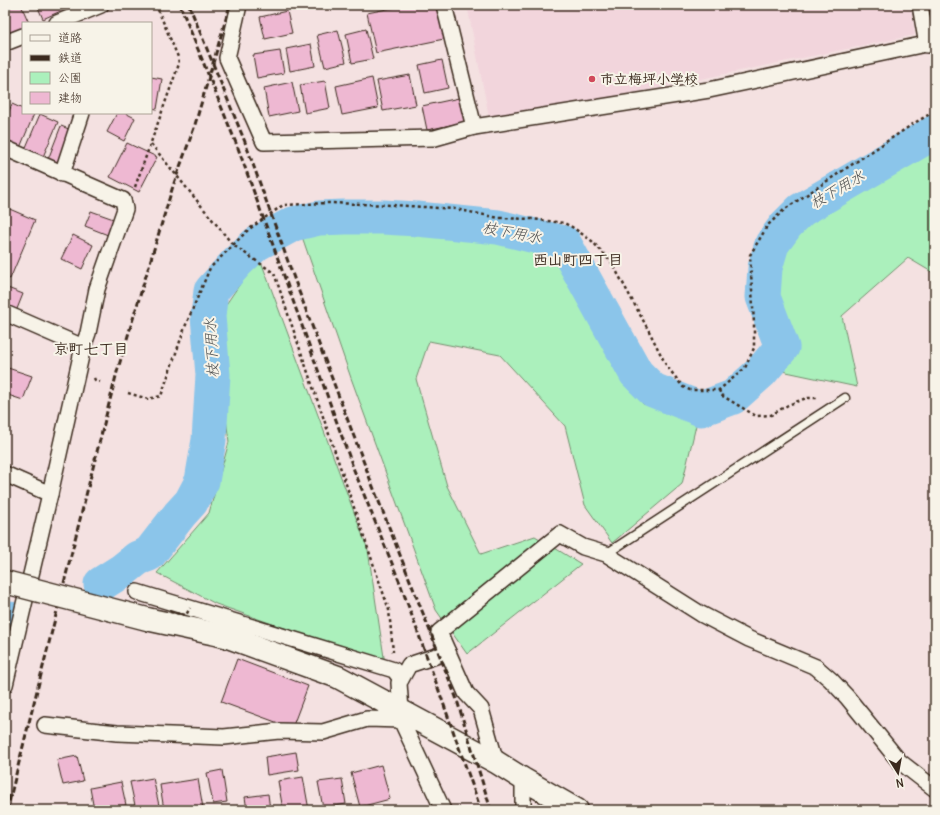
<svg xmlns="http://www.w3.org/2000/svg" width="940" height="815" viewBox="0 0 940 815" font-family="Delius,'Klee One',sans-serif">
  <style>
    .built { fill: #f2d5dc }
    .green { fill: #abf0bc; stroke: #738d6d }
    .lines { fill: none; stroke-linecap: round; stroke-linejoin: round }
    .river { stroke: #8bc5ea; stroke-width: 35 }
    .building { fill: #eeb8d2; stroke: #3b2a1e }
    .lane-casing { stroke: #3b2a1e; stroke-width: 11 }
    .street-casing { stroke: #3b2a1e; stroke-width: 18 }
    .secondary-casing { stroke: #3b2a1e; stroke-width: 25 }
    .path { stroke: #3b2a1e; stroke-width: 2.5; stroke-dasharray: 3 3; stroke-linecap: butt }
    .lane { stroke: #f7f3e8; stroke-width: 8 }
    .street { stroke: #f7f3e8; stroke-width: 15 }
    .secondary { stroke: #f7f3e8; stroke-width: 22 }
    .rail { stroke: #3b2a1e; stroke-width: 3; stroke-dasharray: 6 3; stroke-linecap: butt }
    .secondary-bridge-casing { stroke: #3b2a1e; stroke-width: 25; stroke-linecap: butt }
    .path-bridge { stroke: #3b2a1e; stroke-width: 2.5; stroke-dasharray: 3 3; stroke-linecap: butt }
    .secondary-bridge { stroke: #f7f3e8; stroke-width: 22 }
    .poi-dot { fill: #d1495b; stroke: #f7f3e8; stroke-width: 1.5 }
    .labels { text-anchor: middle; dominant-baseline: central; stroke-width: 4; stroke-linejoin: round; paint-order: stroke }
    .poi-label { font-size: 14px; font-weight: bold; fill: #3b2a1e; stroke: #f7f3e8; text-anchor: start }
    .water-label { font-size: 15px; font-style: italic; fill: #4f5151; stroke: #f7f3e8 }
    .neighbourhood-label { font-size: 15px; font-weight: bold; fill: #3b2a1e; stroke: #f7f3e8 }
  </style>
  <rect width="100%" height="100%" fill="#f4e1e1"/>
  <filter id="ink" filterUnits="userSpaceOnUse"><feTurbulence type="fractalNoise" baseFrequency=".025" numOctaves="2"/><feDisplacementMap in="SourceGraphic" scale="8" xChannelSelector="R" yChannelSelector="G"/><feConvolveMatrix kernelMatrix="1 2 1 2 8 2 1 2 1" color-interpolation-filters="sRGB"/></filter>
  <g filter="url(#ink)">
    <!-- built -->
    <polygon class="built" points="467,5 910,5 915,35 490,122"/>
    <!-- green -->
    <g class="green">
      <polygon points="935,122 935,274 908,258 842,316 857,387 777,370 762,263 849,172"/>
      <polygon points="395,222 501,234 564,266 643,404 698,417 682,484 612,543 585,505 565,426 500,355 429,341 416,379 447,486 481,554 535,536 581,564 467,654 436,610 351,378 298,225"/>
      <polygon points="259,256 368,550 385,664 216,604 157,573 209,513 229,442 214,322"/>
    </g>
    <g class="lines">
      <!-- river -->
      <g class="river">
        <polyline points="101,584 123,570 138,558 149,554 180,514 191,502 202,481 209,440 213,375 208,316 211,291 237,262 256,244 293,224 319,218 345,217 383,217 417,219 498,227 564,243 636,373 653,390 701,409 733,397 761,372 782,347 763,297 765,268 772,244 786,225 801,210 935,132"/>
        <polyline points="5,622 10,619"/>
      </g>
    </g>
    <!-- building -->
    <g class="building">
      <polygon points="16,5 21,5 29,23 23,23 23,30 7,37 5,34 5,10"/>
      <polygon points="37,5 74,5 43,19"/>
      <polygon points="407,5 436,5 444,39 376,53 367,13"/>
      <polygon points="287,11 292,33 265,39 260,17"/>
      <polygon points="366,29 373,59 352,63 346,34"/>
      <polygon points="338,30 346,62 325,67 317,35"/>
      <polygon points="311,44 315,66 290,71 286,49"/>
      <polygon points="280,51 284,73 257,78 253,55"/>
      <polygon points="442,60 448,88 425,93 419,65"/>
      <polygon points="410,75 416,105 383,111 377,81"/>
      <polygon points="151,77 162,79 157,109 151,108"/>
      <polygon points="372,78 378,108 342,115 336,86"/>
      <polygon points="325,81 330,108 305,113 300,85"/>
      <polygon points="292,82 298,111 269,117 264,88"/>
      <polygon points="459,98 465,122 427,130 422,106"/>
      <polygon points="12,104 23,109 23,113 34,114 19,150 5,144 5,117 6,118"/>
      <polygon points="117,113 125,113 135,118 124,141 107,132"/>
      <polygon points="40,114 58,122 42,159 24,152"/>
      <polygon points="61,126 74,131 60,167 47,162"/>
      <polygon points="127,143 157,157 139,192 110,177"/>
      <polygon points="5,207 35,220 10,279 5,277"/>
      <polygon points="91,211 119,221 113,237 85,226"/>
      <polygon points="73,235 93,245 82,269 61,259"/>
      <polygon points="5,287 23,294 15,314 5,310"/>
      <polygon points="5,367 32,376 23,400 5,394"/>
      <polygon points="237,659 308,686 292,728 221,702"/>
      <polygon points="296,752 299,770 267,775 265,757"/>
      <polygon points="77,756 83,781 63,785 57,760"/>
      <polygon points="381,765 390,799 360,807 351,773"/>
      <polygon points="222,770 227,802 213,804 207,773"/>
      <polygon points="303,777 309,810 283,810 278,781"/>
      <polygon points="153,778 160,810 136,810 130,782"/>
      <polygon points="198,779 203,808 193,810 164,810 160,785"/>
      <polygon points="342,779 346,804 323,808 318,782"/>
      <polygon points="121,782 126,805 104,810 94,810 90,788"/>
      <polygon points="268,794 270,810 247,810 245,797"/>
    </g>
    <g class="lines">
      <defs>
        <polyline id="lane" points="606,554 845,398"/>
        <g id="street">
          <polyline points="239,5 227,58 264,142 435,138 474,127 709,90 935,42"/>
          <polyline points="444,5 474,127"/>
          <polyline points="920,5 927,45"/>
          <polyline points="57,23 101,5"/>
          <polyline points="5,43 23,36"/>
          <polyline points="5,148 123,200 125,209 97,289 88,333 83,347 50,494 5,474"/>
          <polyline points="62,174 82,113"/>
          <polyline points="5,313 83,347"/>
          <polyline points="137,592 394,670 401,679"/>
          <polyline points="5,685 50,494"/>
          <polyline points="45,725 117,733 224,737 279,731 323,732 367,719 401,720"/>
          <polyline points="496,762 481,709 466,693 439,632 560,534 583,547 606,554 701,614 749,639 816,667 831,680 847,697 899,761 935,789"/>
          <polyline points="523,779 523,810"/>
          <polyline points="443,810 401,720 401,711 399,683 409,665 448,652"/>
        </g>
        <polyline id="secondary" points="151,620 225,636 338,677 496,762 523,779 577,810"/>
      </defs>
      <!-- lane casing -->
      <use href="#lane" class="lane-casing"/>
      <!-- street casing -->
      <use href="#street" class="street-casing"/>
      <!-- secondary casing -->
      <use href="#secondary" class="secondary-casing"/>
      <!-- path -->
      <g class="path">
        <polyline points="151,144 233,245 274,273 389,610 393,652"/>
        <polyline points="135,187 179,64 178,57 156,5"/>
        <polyline points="94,378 95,380 100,382"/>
        <polyline points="719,390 721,395 756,416 771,415 788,405 806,398 818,398"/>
        <polyline points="128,393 148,399 161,396 185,327 210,268 248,230 283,205 329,203 393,205 455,209 499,218 532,219 564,223 572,227 592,241 612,263 650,333 666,365 683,387 690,390 719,390 745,368 754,348 754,324 750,255 768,225 785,209 916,122 935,111"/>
      </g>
      <!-- lane -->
      <use href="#lane" class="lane"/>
      <!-- street -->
      <use href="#street" class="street"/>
      <!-- secondary -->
      <use href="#secondary" class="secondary"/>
      <!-- rail -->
      <g class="rail">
        <polyline points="180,5 238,148 354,470 400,583 433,674 481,810"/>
        <polyline points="189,5 245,142 295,281 372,484 456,697 491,810"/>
        <polyline points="7,810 117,372 173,186 194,128 230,5"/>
      </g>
      <defs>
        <polyline id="secondary-bridge" points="5,582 151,620"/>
      </defs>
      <!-- secondary-bridge casing -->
      <use href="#secondary-bridge" class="secondary-bridge-casing"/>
      <!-- path-bridge -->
      <polyline class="path-bridge" points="170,612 186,615 190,608"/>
      <!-- secondary-bridge -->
      <use href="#secondary-bridge" class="secondary-bridge"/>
    </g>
  </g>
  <!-- markers -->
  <circle class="poi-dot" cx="592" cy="79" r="4"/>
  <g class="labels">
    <!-- poi labels -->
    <g class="poi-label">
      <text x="600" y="79">市立梅坪小学校</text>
    </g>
    <!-- water labels -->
    <g class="water-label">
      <text transform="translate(837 189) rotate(-30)">枝下用水</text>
      <text transform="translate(512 232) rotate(11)">枝下用水</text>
      <text transform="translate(211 348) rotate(-93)">枝下用水</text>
    </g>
    <!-- neighbourhood labels -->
    <g class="neighbourhood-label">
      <text x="578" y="259">西山町四丁目</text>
      <text x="91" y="348">京町七丁目</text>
    </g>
  </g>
  <!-- margin -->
  <rect width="940" height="815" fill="none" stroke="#f7f3e8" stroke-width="20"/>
  <rect x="10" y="10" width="920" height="795" fill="none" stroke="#3b2a1e" stroke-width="1.5" filter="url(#ink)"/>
  <!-- legend -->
  <rect x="22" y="22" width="130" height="92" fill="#f7f3e8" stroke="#aca397"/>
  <rect x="30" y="35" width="20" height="6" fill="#f7f3e8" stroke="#aca397"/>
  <text x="58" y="42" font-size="12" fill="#3b2a1e">道路</text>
  <rect x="30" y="55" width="20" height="6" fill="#3b2a1e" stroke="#aca397"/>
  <text x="58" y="62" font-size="12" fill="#3b2a1e">鉄道</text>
  <rect x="30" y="72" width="20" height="12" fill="#abf0bc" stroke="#aca397"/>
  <text x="58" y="82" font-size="12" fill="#3b2a1e">公園</text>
  <rect x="30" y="92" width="20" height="12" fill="#eeb8d2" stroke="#aca397"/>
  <text x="58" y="102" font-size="12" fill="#3b2a1e">建物</text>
  <!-- north arrow -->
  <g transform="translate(898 773) rotate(169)" stroke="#f7f3e8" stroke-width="3" paint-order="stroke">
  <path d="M0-3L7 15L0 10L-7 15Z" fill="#3b2a1e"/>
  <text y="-6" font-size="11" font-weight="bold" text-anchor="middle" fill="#3b2a1e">N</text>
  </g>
</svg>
